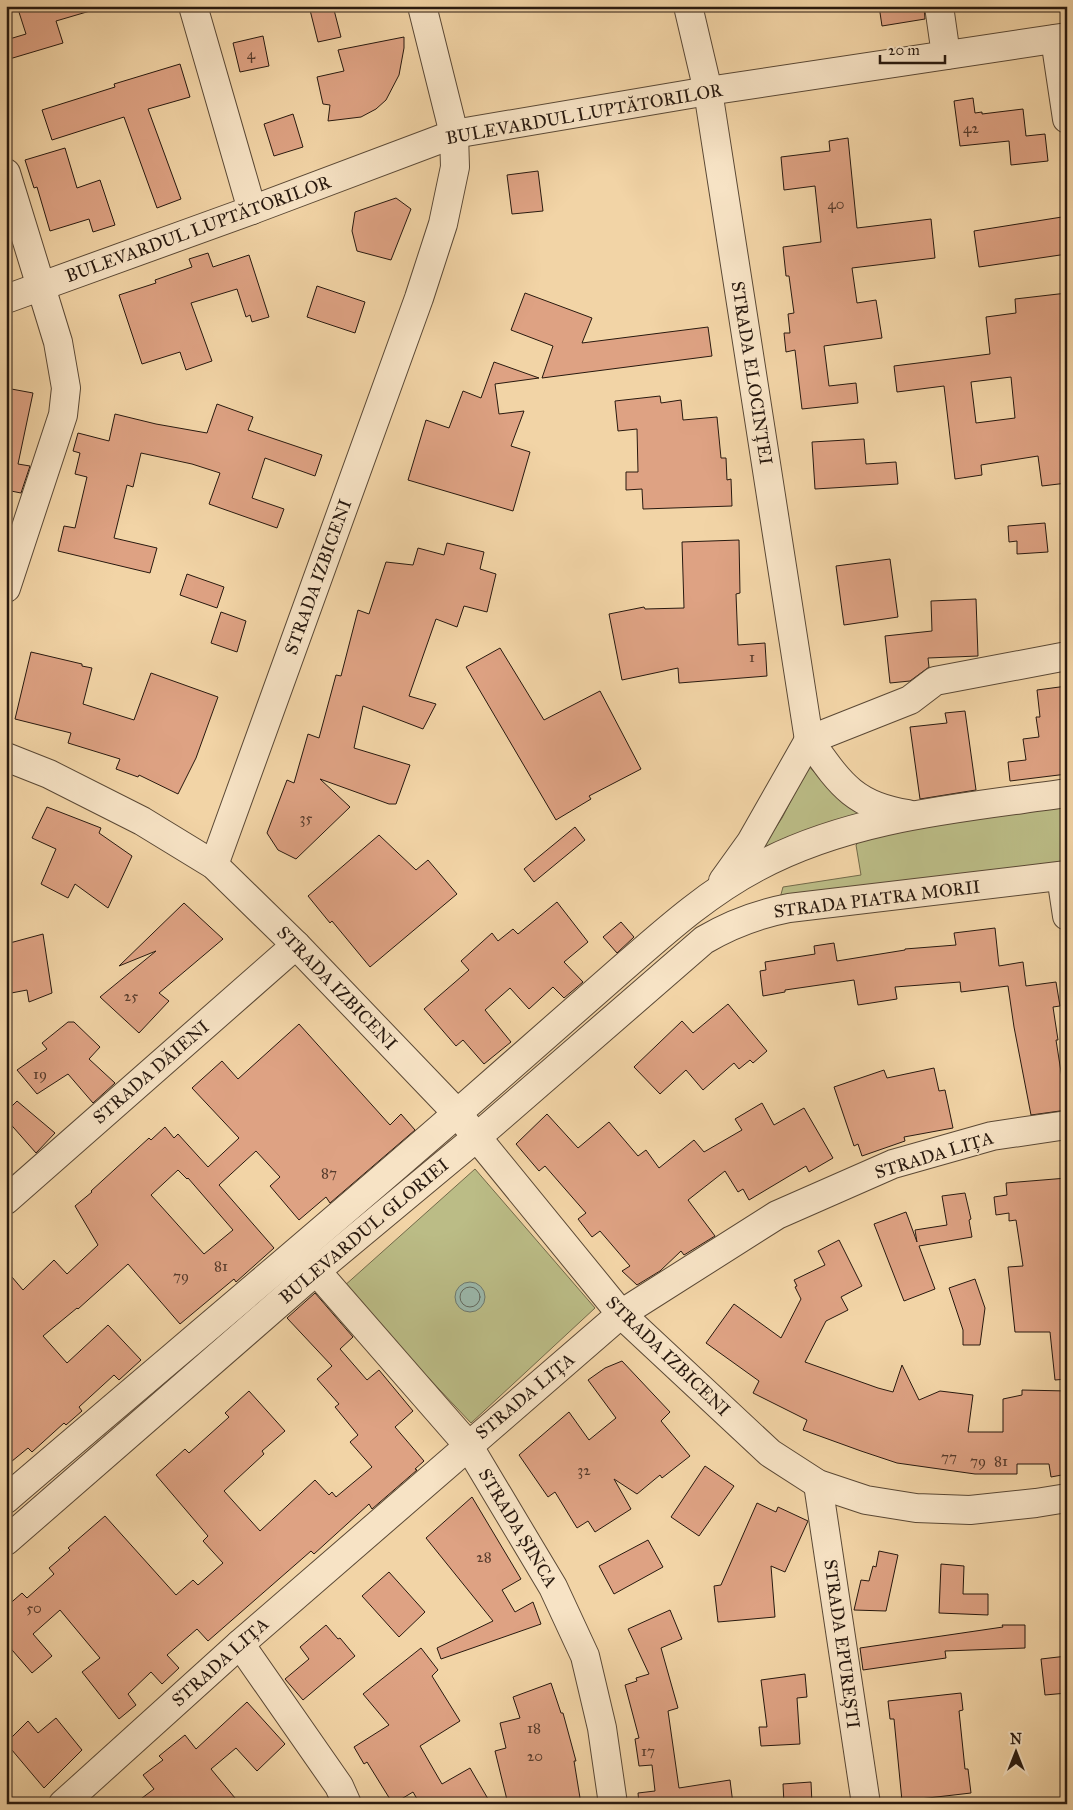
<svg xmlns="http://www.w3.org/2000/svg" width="1073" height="1810" viewBox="0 0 1073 1810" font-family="'IM FELL Great Primer',serif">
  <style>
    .green { fill: #bbbc86; stroke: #726a4a }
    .water { fill: #9bb8ab; stroke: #6d786d }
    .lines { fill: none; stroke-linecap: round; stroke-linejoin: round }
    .shore { stroke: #62685d; stroke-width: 1 }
    .building { fill: #dea283; stroke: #28190f; fill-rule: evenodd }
    .minor-casing { stroke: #5a4835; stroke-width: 30 }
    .minor { stroke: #f7e3c5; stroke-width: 28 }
    .labels { text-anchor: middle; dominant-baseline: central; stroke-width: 4; stroke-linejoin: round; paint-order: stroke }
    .number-label { font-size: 15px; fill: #563b2c }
    .street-label { font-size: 18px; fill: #28190f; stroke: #f7e3c5 }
  </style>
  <rect width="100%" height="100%" fill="#f2d4a6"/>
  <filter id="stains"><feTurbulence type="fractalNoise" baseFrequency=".004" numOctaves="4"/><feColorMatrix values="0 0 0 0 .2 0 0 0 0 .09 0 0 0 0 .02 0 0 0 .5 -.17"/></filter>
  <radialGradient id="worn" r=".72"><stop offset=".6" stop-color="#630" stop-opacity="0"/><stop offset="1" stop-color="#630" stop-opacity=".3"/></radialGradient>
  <!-- green -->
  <g class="green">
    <path d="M 809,766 C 831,793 849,801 879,818 L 755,859 L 782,818 Z"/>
    <polygon points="1067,805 1067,866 780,898 783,887 861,875 856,845 860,841 896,830"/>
    <polygon points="475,1169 595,1308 471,1423 343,1287"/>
  </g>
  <!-- water -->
  <circle class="water" cx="470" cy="1297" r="15"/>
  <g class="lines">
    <!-- shore -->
    <circle class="shore" cx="470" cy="1297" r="10"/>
  </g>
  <!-- building -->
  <g class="building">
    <polygon points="17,6 89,6 90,11 56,21 63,43 6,60 6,40 26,34"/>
    <polygon points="309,6 333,6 341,37 318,42"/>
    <polygon points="879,6 924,6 925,19 882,26"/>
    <polygon points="263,36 269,66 240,72 233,43"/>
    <polygon points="404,37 404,48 399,75 386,100 376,109 361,117 328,121 330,105 323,104 317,77 344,71 338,50"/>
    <polygon points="180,64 190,97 148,109 181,199 157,208 124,117 52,140 42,110 115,87 114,84"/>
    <polygon points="973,98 975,113 982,112 982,114 1023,109 1026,136 1045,134 1048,161 1011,165 1009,141 960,146 954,101"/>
    <polygon points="293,114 303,147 274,156 264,124"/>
    <polygon points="848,138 857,228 931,219 935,258 852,268 857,303 876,300 882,338 824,346 829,386 856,383 858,403 802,409 795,350 786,352 784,333 790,333 788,314 794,313 789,276 786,276 783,247 821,242 815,186 784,190 781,157 830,151 829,141"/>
    <polygon points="65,148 77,188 100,180 115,225 93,232 89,219 50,231 37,187 34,188 25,160"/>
    <polygon points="538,171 543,211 512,214 507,175"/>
    <polygon points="396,198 411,209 391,260 357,251 352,231 355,212"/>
    <polygon points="1062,217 1067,254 979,267 974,231"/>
    <polygon points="208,253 213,267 249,255 269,317 252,322 250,315 246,317 237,289 191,303 212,361 186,370 180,352 142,364 119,295 156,283 155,280 192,267 189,259"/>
    <polygon points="317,286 365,302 355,333 307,317"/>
    <polygon points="525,293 592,318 582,343 708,327 712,356 542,378 553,346 511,330"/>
    <path d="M 1067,293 L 1067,483 L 1042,486 L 1038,456 L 981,465 L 982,475 L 955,479 L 944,386 L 897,392 L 894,366 L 990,354 L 986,317 L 1016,313 L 1015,299 ZM 1011,377 L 1015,418 L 976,423 L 971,382 Z"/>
    <polygon points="494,362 539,378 495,384 499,414 524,411 511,446 530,452 513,511 408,480 426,420 449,428 463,391 481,398"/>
    <polygon points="6,388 33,393 18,464 30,466 21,493 6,490"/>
    <polygon points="660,396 661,403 681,400 683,420 717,417 721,458 726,458 727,480 731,479 732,506 643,509 642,489 626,490 626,472 638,472 637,429 618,431 615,401"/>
    <polygon points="217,404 253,417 248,430 322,455 315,476 265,458 252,498 284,509 277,528 209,504 220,473 192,464 141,453 133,487 127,485 114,538 157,548 150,573 58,551 64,526 75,528 87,477 75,474 80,453 73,451 78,433 109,441 115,414 156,424 207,433"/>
    <polygon points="864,439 866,464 896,462 898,484 815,489 812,442"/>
    <polygon points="1045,523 1048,552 1017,554 1017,541 1009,542 1008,526"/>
    <polygon points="739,540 740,593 736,594 738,645 765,643 767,676 679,683 678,668 622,680 609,614 644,607 645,609 684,608 682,542"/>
    <polygon points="447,543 484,552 480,569 496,574 487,612 464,606 457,627 436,619 409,696 436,704 423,729 363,706 354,748 410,765 396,804 389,804 320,779 350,807 296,859 278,850 267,833 287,780 294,783 308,734 319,738 336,675 341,676 358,610 369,614 386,562 413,565 418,548 444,555"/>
    <polygon points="890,559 898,617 844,625 836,566"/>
    <polygon points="187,574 224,587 217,608 180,595"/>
    <polygon points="976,599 978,656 928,658 929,667 910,681 890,683 885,636 932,631 931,601"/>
    <polygon points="221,612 246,621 237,652 211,643"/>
    <polygon points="500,648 544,720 600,691 641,769 589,796 591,799 556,820 466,667"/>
    <polygon points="31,652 82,664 82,666 92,668 83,704 134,720 151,673 218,697 196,758 178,794 139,775 138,777 116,769 120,759 68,743 71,733 15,719"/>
    <polygon points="1067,686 1067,774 1010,781 1008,762 1026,760 1023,739 1039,737 1036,717 1040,717 1037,690"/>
    <polygon points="965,711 976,790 920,799 910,727 947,723 945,713"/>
    <polygon points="47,807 101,828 99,833 132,856 108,908 75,884 68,898 41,884 56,849 32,838"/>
    <polygon points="575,827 585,840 534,882 524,869"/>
    <polygon points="379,835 416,870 428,860 457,894 370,967 332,921 330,923 308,896"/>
    <polygon points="557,902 588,942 564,962 583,982 564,998 553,987 529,1009 510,988 485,1010 511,1042 484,1064 463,1040 456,1046 424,1009 469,970 461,961 492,933 498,941 513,929 518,934"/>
    <polygon points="184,903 223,939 159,993 169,1001 139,1033 100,997 156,951 119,966"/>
    <polygon points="621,922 634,937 617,953 603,937"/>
    <polygon points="995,928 999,966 1023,962 1026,986 1056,982 1060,1006 1053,1007 1058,1040 1056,1040 1067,1110 1031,1115 1014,1027 1008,986 961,992 960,982 895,987 897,999 858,1005 854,980 785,990 785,992 763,996 760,971 766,970 765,962 815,954 814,946 834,943 837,961 905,950 905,949 956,945 954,933"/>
    <polygon points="43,934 52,993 29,1002 27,990 6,994 6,944"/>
    <polygon points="728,1004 767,1051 753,1063 750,1060 739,1069 734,1063 703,1090 686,1070 660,1094 634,1067 682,1021 693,1033"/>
    <polygon points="68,1022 74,1022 100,1047 89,1059 115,1083 93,1103 68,1074 37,1094 17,1070 47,1049 42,1043"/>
    <path d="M 299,1024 L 390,1125 L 401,1114 L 415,1130 L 330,1203 L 326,1197 L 299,1220 L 270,1186 L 280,1177 L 256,1151 L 219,1185 L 274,1248 L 236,1282 L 234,1279 L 180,1324 L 128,1264 L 78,1309 L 77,1308 L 43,1336 L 67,1363 L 108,1325 L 141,1360 L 119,1380 L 114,1375 L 79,1407 L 82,1411 L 66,1425 L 64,1423 L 32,1452 L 28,1448 L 6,1466 L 6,1270 L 23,1290 L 54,1260 L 67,1274 L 98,1245 L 75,1206 L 92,1192 L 91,1191 L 149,1138 L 151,1140 L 165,1127 L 174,1138 L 178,1134 L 208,1167 L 239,1138 L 192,1088 L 222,1061 L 238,1079 ZM 178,1170 L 187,1179 L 188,1178 L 233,1230 L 204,1254 L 151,1195 Z"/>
    <polygon points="934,1068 939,1091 945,1090 953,1128 904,1137 905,1141 862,1156 858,1144 854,1146 834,1087 884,1070 887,1078"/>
    <polygon points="17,1101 55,1133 36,1153 6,1119 6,1112"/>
    <polygon points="762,1103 774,1125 804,1108 833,1158 809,1172 806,1166 749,1200 743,1189 738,1192 725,1171 688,1200 715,1236 684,1255 681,1251 660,1271 637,1285 622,1271 630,1266 600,1231 592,1237 578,1219 586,1213 545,1166 539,1171 516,1144 547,1114 578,1148 609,1122 638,1156 646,1150 659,1168 694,1140 704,1152 742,1130 735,1119"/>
    <polygon points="1067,1178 1067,1379 1055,1380 1050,1332 1015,1332 1008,1267 1023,1266 1016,1220 1009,1221 1009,1213 996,1215 994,1197 1007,1195 1006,1183"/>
    <polygon points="965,1193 971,1219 969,1220 972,1237 919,1246 935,1289 904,1301 874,1224 906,1212 917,1242 915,1230 947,1225 942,1196"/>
    <polygon points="839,1240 862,1286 841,1297 848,1310 826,1321 805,1362 878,1388 893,1392 902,1365 919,1400 940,1391 973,1395 968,1432 1003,1432 1003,1399 1022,1395 1022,1390 1067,1391 1067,1474 1051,1477 1049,1464 1017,1464 1017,1474 975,1474 897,1463 861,1451 803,1430 807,1420 753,1393 759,1381 706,1343 734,1304 781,1338 801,1299 795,1287 797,1286 794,1280 825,1265 818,1251"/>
    <polygon points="975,1279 985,1308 980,1345 963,1345 963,1330 949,1288"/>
    <polygon points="315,1293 353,1337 340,1349 367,1380 379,1370 413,1411 395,1427 424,1461 415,1469 417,1470 372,1509 369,1504 314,1554 311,1551 208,1641 197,1629 167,1655 179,1668 162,1684 151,1672 128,1694 136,1705 119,1719 82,1672 100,1658 60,1610 33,1634 52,1656 32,1673 6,1643 6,1607 22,1593 27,1598 54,1574 49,1568 70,1550 68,1548 105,1516 176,1595 193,1580 198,1585 223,1563 203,1541 208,1536 156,1475 185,1449 189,1453 229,1417 225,1413 249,1391 285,1431 262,1451 264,1454 224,1491 260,1531 315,1480 329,1495 332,1492 336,1497 372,1467 350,1442 358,1435 335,1407 339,1404 317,1379 332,1366 287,1318"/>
    <polygon points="622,1361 670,1412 661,1421 690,1456 662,1478 660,1475 637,1494 614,1479 631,1509 595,1532 588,1521 577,1528 555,1492 548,1497 519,1455 569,1412 589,1440 616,1418 588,1380 605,1368"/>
    <polygon points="705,1466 734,1486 699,1536 671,1517"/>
    <polygon points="472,1497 521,1579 502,1590 515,1612 533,1602 541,1624 441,1659 437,1648 493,1621 426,1538"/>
    <polygon points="757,1503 776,1512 778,1507 808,1521 785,1572 771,1566 775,1617 718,1622 714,1586 721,1585"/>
    <polygon points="648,1540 663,1567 614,1594 599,1566"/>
    <polygon points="879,1551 898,1555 886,1611 854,1610 861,1580 869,1581 873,1566 876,1567"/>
    <polygon points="941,1564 964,1566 963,1594 988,1594 988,1615 939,1613"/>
    <polygon points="389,1572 425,1612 399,1637 362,1596"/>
    <polygon points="670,1610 682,1639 661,1648 678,1708 668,1711 679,1788 730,1780 733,1804 639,1804 638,1793 655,1791 652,1765 639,1766 635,1739 639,1738 625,1685 637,1681 636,1678 649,1674 628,1629"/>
    <polygon points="326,1625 338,1639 340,1638 355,1656 303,1700 285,1679 309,1659 300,1647"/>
    <polygon points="1002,1625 1025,1625 1025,1648 945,1651 946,1658 863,1670 860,1648 1003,1627"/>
    <polygon points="421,1648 438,1670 432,1676 460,1721 420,1746 442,1784 470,1768 491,1804 420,1804 413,1792 393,1804 367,1762 364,1764 354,1747 389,1725 363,1694"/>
    <polygon points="1067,1656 1067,1693 1045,1695 1041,1659"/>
    <polygon points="805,1674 807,1697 797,1698 800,1744 761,1746 759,1727 767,1727 761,1680"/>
    <polygon points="551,1683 561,1713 563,1713 576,1761 574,1761 581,1804 508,1804 495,1751 506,1748 500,1723 520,1718 513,1697"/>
    <polygon points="961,1693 963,1710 959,1711 965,1769 968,1769 971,1793 902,1801 894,1719 890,1719 888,1701"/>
    <polygon points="247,1702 285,1744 257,1771 236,1748 211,1769 240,1804 134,1804 154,1789 143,1775 163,1760 159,1756 185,1735 196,1749"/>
    <polygon points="56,1718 82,1750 44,1788 6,1743 28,1721 38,1733"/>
    <polygon points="811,1782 812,1804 784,1804 783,1784"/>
  </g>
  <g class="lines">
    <defs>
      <g id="minor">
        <polyline points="193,6 252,210"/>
        <path d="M 688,6 L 708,91 L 809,740 C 839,782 853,806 908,814"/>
        <polyline points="939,6 946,55"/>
        <polyline points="1055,39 1067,119"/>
        <polyline points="6,173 58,342 66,388 63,415 6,588"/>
        <polyline points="6,299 252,210 454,134 708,91 1067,37"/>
        <polyline points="809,740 910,700 935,681 1067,656"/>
        <polyline points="6,757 49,774 142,821 214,865 296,945 457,1113 621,1314 770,1453 818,1484 866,1500 916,1508 970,1510 1036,1503 1067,1498"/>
        <polyline points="214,865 419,298 443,224 455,167 454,134 422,6"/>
        <polyline points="1061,876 1067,916"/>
        <polyline points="723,881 751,842 809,740"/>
        <polyline points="6,1200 296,945"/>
        <polyline points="304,1257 468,1445 553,1587 585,1656 602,1728 613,1804"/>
        <polyline points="818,1484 866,1804"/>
        <path d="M 6,1499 C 160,1367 316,1237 469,1103 C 518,1060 567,1017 616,974 C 661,935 704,895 757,867 C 852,816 962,808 1067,793"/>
        <path d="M 6,1541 L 316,1271 L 477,1137 L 704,940 C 731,924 758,914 789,908 L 1067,875"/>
        <polyline points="240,1644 339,1786 347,1804"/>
        <polyline points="63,1804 240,1644 621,1314 777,1215 893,1164 992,1136 1067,1125"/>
      </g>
    </defs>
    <!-- minor casing -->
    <use href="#minor" class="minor-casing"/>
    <!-- minor -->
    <use href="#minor" class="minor"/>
  </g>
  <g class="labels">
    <!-- number labels -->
    <g class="number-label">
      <text x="251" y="54">4</text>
      <text x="971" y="128">42</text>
      <text x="836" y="204">40</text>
      <text x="752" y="657">1</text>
      <text x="306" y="818">35</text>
      <text x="131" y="996">25</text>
      <text x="40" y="1074">19</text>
      <text x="329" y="1173">87</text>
      <text x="221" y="1266">81</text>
      <text x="181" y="1276">79</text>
      <text x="949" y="1457">77</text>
      <text x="978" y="1461">79</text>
      <text x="1001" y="1461">81</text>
      <text x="584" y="1470">32</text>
      <text x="484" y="1557">28</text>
      <text x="34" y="1608">50</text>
      <text x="534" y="1728">18</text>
      <text x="648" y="1751">17</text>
      <text x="535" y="1756">20</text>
    </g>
    <!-- street labels -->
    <g class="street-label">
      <text transform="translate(584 114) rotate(-10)">BULEVARDUL LUPTĂTORILOR</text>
      <text transform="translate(198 229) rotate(-20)">BULEVARDUL LUPTĂTORILOR</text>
      <text transform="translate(752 373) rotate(81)">STRADA ELOCINȚEI</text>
      <text transform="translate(318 577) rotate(-70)">STRADA IZBICENI</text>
      <text transform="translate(877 899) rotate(-7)">STRADA PIATRA MORII</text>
      <text transform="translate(337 988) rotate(46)">STRADA IZBICENI</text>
      <text transform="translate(151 1072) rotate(-41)">STRADA DĂIENI</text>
      <text transform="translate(934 1155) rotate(-17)">STRADA LIȚA</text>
      <text transform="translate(364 1231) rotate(-40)">BULEVARDUL GLORIEI</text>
      <text transform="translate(668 1356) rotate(44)">STRADA IZBICENI</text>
      <text transform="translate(525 1396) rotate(-40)">STRADA LIȚA</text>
      <text transform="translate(518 1528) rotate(59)">STRADA ȘINCA</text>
      <text transform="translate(842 1644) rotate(82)">STRADA EPUREȘTI</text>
      <text transform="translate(220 1662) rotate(-42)">STRADA LIȚA</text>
    </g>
  </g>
  <!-- margin -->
  <rect width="1073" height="1810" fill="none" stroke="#f2d4a6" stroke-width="25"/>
  <rect x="8" y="8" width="1058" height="1795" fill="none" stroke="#28190f" stroke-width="2.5"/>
  <rect x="12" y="12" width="1048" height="1785" fill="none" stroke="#28190f"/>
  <!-- north arrow -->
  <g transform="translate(1016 1752)" stroke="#f7e3c5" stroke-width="4" paint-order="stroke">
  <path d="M0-4L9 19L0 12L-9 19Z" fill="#28190f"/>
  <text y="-8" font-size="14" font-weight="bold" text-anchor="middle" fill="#28190f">N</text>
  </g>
  <!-- scale -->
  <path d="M880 55v8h65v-8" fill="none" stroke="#28190f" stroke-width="2.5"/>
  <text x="888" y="55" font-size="15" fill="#28190f" stroke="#f7e3c5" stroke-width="4" paint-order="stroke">20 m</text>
  <rect width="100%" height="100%" filter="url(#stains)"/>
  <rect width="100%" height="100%" fill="url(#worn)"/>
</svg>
